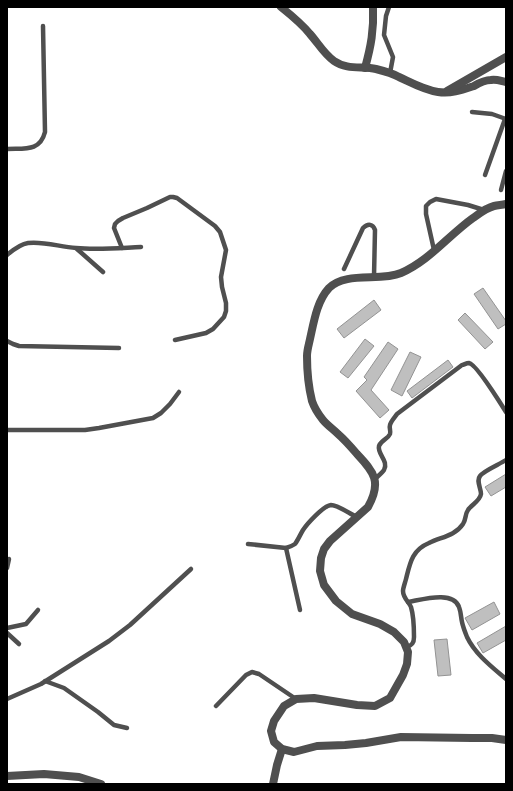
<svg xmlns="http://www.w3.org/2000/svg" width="513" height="791" viewBox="0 0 513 791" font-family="'Work Sans',sans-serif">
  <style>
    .building { fill: #bfbfbf; stroke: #939393 }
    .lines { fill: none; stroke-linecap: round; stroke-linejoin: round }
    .service { stroke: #4f4f4f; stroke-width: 4.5 }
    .minor { stroke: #4f4f4f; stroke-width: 8 }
  </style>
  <rect width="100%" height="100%" fill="#fff"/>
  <!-- building -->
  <g class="building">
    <polygon points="483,288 506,321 506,324 498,329 474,294"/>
    <polygon points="374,300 381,310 344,338 337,329"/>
    <polygon points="465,313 493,342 485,349 458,320"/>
    <polygon points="365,339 374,346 348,378 340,372"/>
    <polygon points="388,342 398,349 371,390 389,410 380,418 356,391 367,380 364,377"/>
    <polygon points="410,352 421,357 402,396 391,390"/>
    <polygon points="448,360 453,367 412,398 407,391"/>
    <polygon points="506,474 506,487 491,496 485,487"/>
    <polygon points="494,602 500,614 472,630 465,618"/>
    <polygon points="506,626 506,640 483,653 477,643"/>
    <polygon points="447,639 451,675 438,676 434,640"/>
  </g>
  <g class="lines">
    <!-- service -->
    <g class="service">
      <polyline points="389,7 386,16 384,35 393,57 390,73"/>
      <polyline points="472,112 492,114 506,119"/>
      <path d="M 7,149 C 24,148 40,152 45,132 L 43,26"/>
      <polyline points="485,175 505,119"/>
      <polyline points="501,190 506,171"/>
      <polyline points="122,248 114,228 115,224 118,221 123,218 147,208 170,197 173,197 177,198 215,226 220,232 226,250 221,277 222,287 226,303 226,311 224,317 213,329 206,333 175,340"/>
      <polyline points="77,249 103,272"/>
      <polyline points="434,250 426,214 426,206 430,202 436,199 468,205 484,210"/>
      <path d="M 7,255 C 13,250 20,244 28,243 C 44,241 60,247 76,248 C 98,250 119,248 141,247"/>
      <path d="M 344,269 L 363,228 C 368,223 373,224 375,230 L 374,277"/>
      <polyline points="7,341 13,344 19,346 119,348"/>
      <polyline points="7,430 85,430 99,428 153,418 161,413 170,404 179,392"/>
      <path d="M 375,479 C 378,476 382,473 384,470 C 389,461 377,454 379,446 C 381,440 388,439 390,434 C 391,431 389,428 390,425 C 391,421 395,417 397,414 L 462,365 C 464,365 466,363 469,363 C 476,364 501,404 506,412"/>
      <path d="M 248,544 L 286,548 C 290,547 292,546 295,544 C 298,540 300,535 303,530 C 307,524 323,506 331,505 C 338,505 350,514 357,517"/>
      <polyline points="286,548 300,610"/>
      <polyline points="7,568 9,559"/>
      <path d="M 408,602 C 421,600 453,590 459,607 C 461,612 461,618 462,622 C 463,627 465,632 467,637 C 475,654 492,667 506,679"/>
      <polyline points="7,628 26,624 38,610"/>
      <polyline points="7,633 19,644"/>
      <path d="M 407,647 C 412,645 414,643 414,637 C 414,628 414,617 411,607 C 409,602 403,598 403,591 C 403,588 405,583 406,579 C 410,563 412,550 429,543 C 441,537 455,536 463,524 C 466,520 465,514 468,510 C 471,505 480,501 481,494 C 481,488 476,481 480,476 C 483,471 500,464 506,460"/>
      <polyline points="45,681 64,688 98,712 114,725 127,728"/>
      <polyline points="7,699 41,684 109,641 130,625 191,569"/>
      <polyline points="216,706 246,675 252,672 259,674 296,699"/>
    </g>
    <!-- minor -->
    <g class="minor">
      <path d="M 281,7 C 291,15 302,24 310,34 C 318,43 324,54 334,61 C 347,70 362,66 376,69 C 384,71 392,73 399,77 C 412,83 424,90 438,92 C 451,94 462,90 474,86 C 479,83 485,80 491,80 C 496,79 501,81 506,82"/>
      <path d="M 365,68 C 371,46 374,30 373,7"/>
      <polyline points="447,91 506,57"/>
      <path d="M 506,204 C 502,205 498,205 494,206 C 486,208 480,213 473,218 C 449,235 429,261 401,273 C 380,282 346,271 329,288 C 317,301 314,321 310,339 C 309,344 307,350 307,356 C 307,369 309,389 312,401 C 314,407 319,415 323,420 C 327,425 333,429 338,434 C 345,440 351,447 357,454 C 374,472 382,482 368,507 L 330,541 L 324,549 L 321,558 L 320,571 L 324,585 L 336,601 L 352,614 L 380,624 L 394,632 L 404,642 L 408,652 L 407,664 L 403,675 L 390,698 L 375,706 L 357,705 L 314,698 L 296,699 L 284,706 L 274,721 L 271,731 L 274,742 L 282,749 L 294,752 L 317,746 L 345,745 L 366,743 L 401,737 L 472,738 L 492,738 L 506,740"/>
      <polyline points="7,776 44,774 79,777 101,784"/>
      <polyline points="273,784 277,765 282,749"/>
    </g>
  </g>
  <!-- border -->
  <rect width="513" height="791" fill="none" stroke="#000000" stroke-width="16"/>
</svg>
